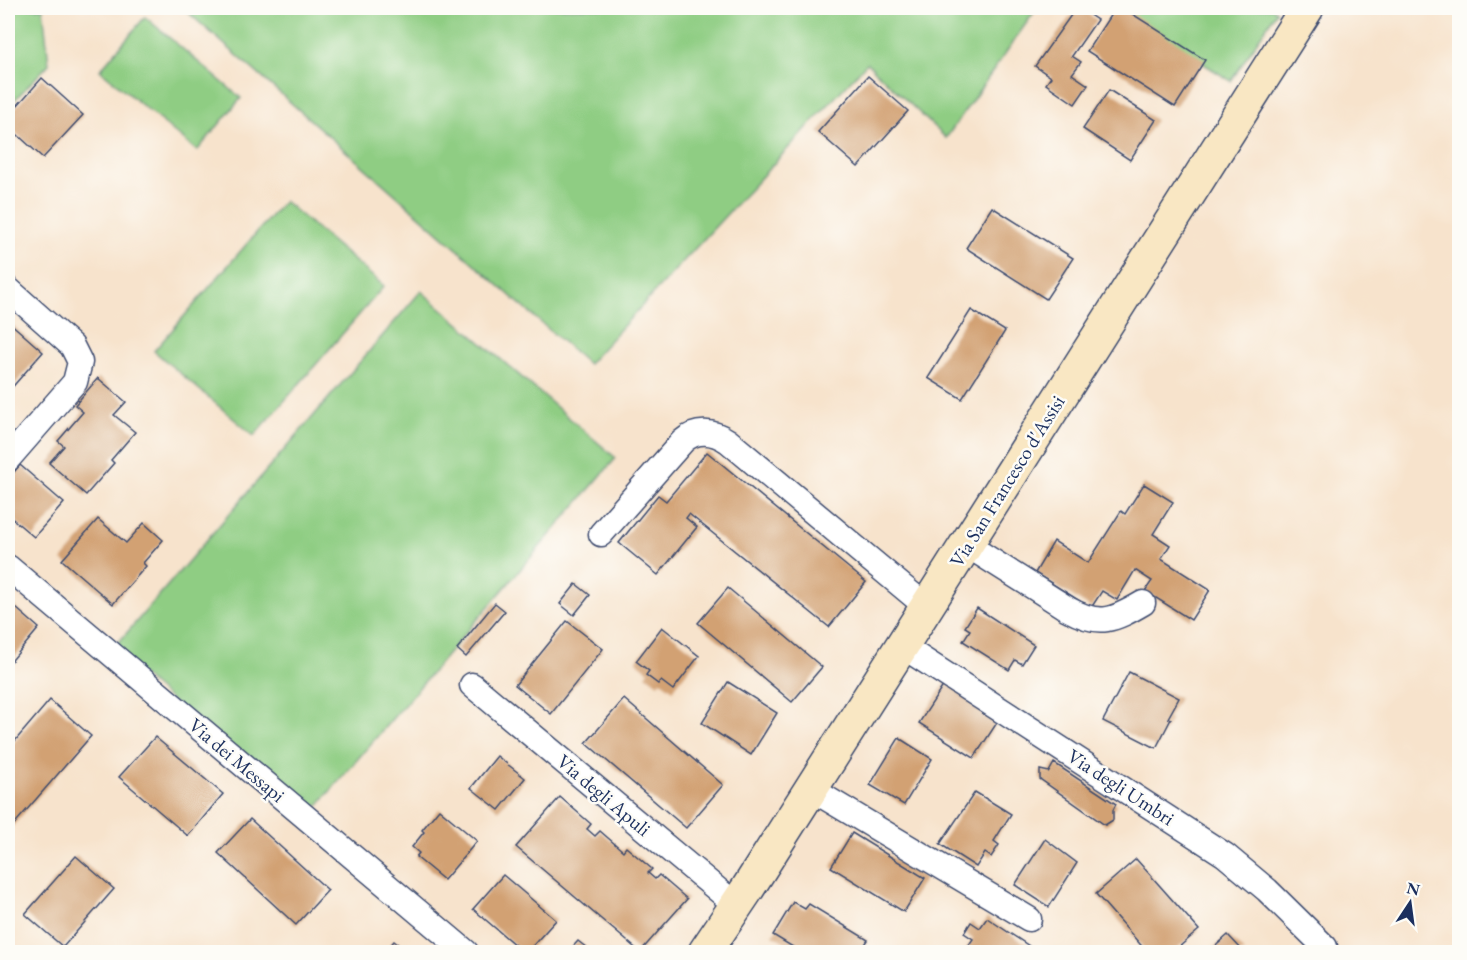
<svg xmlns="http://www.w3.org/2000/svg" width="1467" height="960" viewBox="0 0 1467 960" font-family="'EB Garamond',serif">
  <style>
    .green { fill: #8fcd83; stroke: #557e70; stroke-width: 1.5 }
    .building { fill: #d2a173 }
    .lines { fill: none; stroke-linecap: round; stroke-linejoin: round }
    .street-casing { stroke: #3c4a6e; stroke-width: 27 }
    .secondary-casing { stroke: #3c4a6e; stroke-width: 36 }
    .street { stroke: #fff; stroke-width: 24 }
    .secondary { stroke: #f9e7c3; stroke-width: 33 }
    .labels { text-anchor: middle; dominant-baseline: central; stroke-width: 5; stroke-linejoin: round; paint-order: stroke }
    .street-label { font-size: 20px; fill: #1b2f5e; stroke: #fdfcf7 }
  </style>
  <rect width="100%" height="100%" fill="#fdfcf7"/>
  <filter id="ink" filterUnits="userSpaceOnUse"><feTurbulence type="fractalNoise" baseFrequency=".0167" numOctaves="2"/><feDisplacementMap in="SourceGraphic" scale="12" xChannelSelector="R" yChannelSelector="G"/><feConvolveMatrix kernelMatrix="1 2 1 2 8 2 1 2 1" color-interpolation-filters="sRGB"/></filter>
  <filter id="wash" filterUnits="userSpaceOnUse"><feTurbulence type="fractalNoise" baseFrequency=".008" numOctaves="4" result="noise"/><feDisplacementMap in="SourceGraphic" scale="24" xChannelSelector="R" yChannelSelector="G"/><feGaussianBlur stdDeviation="1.35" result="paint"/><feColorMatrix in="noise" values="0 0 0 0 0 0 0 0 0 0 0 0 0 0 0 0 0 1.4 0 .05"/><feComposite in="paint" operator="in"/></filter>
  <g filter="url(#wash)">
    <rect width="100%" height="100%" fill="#f7e3cc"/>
    <!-- green -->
    <g class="green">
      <polygon points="8,8 43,8 49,64 8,107"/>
      <polygon points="183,8 1037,8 946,138 867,63 588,364"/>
      <polygon points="1114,8 1272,8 1277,11 1231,81"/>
      <polygon points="145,17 241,98 197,151 100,70"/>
      <polygon points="284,201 384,286 254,436 154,351"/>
      <polygon points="421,291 616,458 308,817 112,650"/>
    </g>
    <g id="blocks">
      <!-- building -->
      <g class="building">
        <polygon points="1076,8 1079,8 1097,20 1072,56 1081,62 1072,74 1088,85 1075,104 1046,84 1051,77 1035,66"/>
        <polygon points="1115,8 1123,8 1205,60 1175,107 1087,51"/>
        <polygon points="868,76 908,111 858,167 818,132"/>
        <polygon points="42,78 83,115 43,158 8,126 8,116"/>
        <polygon points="1109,90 1156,120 1130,160 1083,129"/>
        <polygon points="992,207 1073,258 1046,299 966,248"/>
        <polygon points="971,310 1005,331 962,399 928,378"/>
        <polygon points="8,321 43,352 8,392"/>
        <polygon points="98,378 126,402 114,415 135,432 111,460 114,463 86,495 49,463 64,446 58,441 83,412 75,405"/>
        <polygon points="707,452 866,582 829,627 689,514 686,518 697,527 658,575 619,543 658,495 666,501"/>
        <polygon points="20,465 64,503 34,537 8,515 8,479"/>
        <polygon points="1144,484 1173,502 1153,534 1170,545 1161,559 1210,590 1191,620 1145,591 1152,581 1135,570 1117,600 1102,591 1091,608 1035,573 1054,541 1088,563 1121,511 1125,514"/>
        <polygon points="98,519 126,543 144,523 163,540 143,563 146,566 113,604 62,560"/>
        <polygon points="576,584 590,595 574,615 560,604"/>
        <polygon points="728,588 822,667 792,702 698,623"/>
        <polygon points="8,601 39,628 8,665"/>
        <polygon points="495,603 505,611 466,657 457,649"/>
        <polygon points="977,608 1034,645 1022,664 1015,660 1009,670 963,641 970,630 965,627"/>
        <polygon points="567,621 603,649 551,714 515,685"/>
        <polygon points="662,627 699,656 673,690 661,681 658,684 646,675 649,671 636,661"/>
        <polygon points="1129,672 1179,698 1168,718 1171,719 1156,748 1103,721"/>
        <polygon points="947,680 1002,715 974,758 919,723"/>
        <polygon points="728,682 777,713 751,755 702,723"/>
        <polygon points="624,699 723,785 686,828 586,743"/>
        <polygon points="50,700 91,736 11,828 8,825 8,749"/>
        <polygon points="155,737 223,794 188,836 119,777"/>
        <polygon points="899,738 932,759 904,805 870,785"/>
        <polygon points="497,756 525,778 499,810 471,788"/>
        <polygon points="1054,763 1116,804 1113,810 1113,820 1105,825 1040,779 1040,770 1049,772"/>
        <polygon points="975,792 1011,814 994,841 999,845 991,857 985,853 976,867 940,844"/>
        <polygon points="560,797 591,824 587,829 595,836 600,831 623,851 626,847 652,869 648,873 655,879 659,875 687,899 640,952 516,847"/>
        <polygon points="439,809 477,841 444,880 416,857 419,853 412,847 424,832 422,830"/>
        <polygon points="250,819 328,890 296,925 218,853"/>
        <polygon points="852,833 925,878 904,912 831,867"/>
        <polygon points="1045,839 1077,863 1049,907 1015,885"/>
        <polygon points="76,856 114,889 63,947 25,914"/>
        <polygon points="1136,859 1199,930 1173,952 1147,952 1096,894"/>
        <polygon points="503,875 556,920 527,952 523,952 473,909"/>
        <polygon points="793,902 805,909 809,904 868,940 864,946 875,952 801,952 773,935"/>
        <polygon points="987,918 1029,946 1025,952 964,952 973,939 964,933 971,922 980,928"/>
        <polygon points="1228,935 1244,952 1209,952"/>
        <polygon points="394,941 408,952 384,952"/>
        <polygon points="578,941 592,952 568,952"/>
      </g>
    </g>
  </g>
  <g filter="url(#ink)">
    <use href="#blocks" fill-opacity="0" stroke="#3c4a6e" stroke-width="1.5"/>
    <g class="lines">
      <defs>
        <g id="street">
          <polyline points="8,289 72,346 80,362 75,382 8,459"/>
          <path d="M 601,534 L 683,441 C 697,429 713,431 728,441 L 927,607"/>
          <path d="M 967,545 L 1068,609 C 1100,627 1114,620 1143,603"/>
          <polyline points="8,567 466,952"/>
          <polyline points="902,646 1225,855 1267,890 1325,947"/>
          <polyline points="472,685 736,905"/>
          <polyline points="811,789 1029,919"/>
        </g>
        <polyline id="secondary" points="705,952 748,888 1307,8"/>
      </defs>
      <!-- street casing -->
      <use href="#street" class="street-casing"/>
      <!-- secondary casing -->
      <use href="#secondary" class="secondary-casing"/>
      <!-- street -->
      <use href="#street" class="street"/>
      <!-- secondary -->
      <use href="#secondary" class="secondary"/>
    </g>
  </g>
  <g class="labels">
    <!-- street labels -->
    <g class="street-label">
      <text transform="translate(1007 481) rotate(-58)">Via San Francesco d'Assisi</text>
      <text transform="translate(237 760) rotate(40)">Via dei Messapi</text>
      <text transform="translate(1121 787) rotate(33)">Via degli Umbri</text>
      <text transform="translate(604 795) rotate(40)">Via degli Apuli</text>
    </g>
  </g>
  <!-- margin -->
  <rect width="1467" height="960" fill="none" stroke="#fdfcf7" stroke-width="30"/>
  <!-- north arrow -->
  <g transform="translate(1410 903) rotate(13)" stroke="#fdfcf7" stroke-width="4.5" paint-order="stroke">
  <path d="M0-4.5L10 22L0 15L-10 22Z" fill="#1b2f5e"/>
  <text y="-9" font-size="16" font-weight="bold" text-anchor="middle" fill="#1b2f5e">N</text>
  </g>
</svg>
